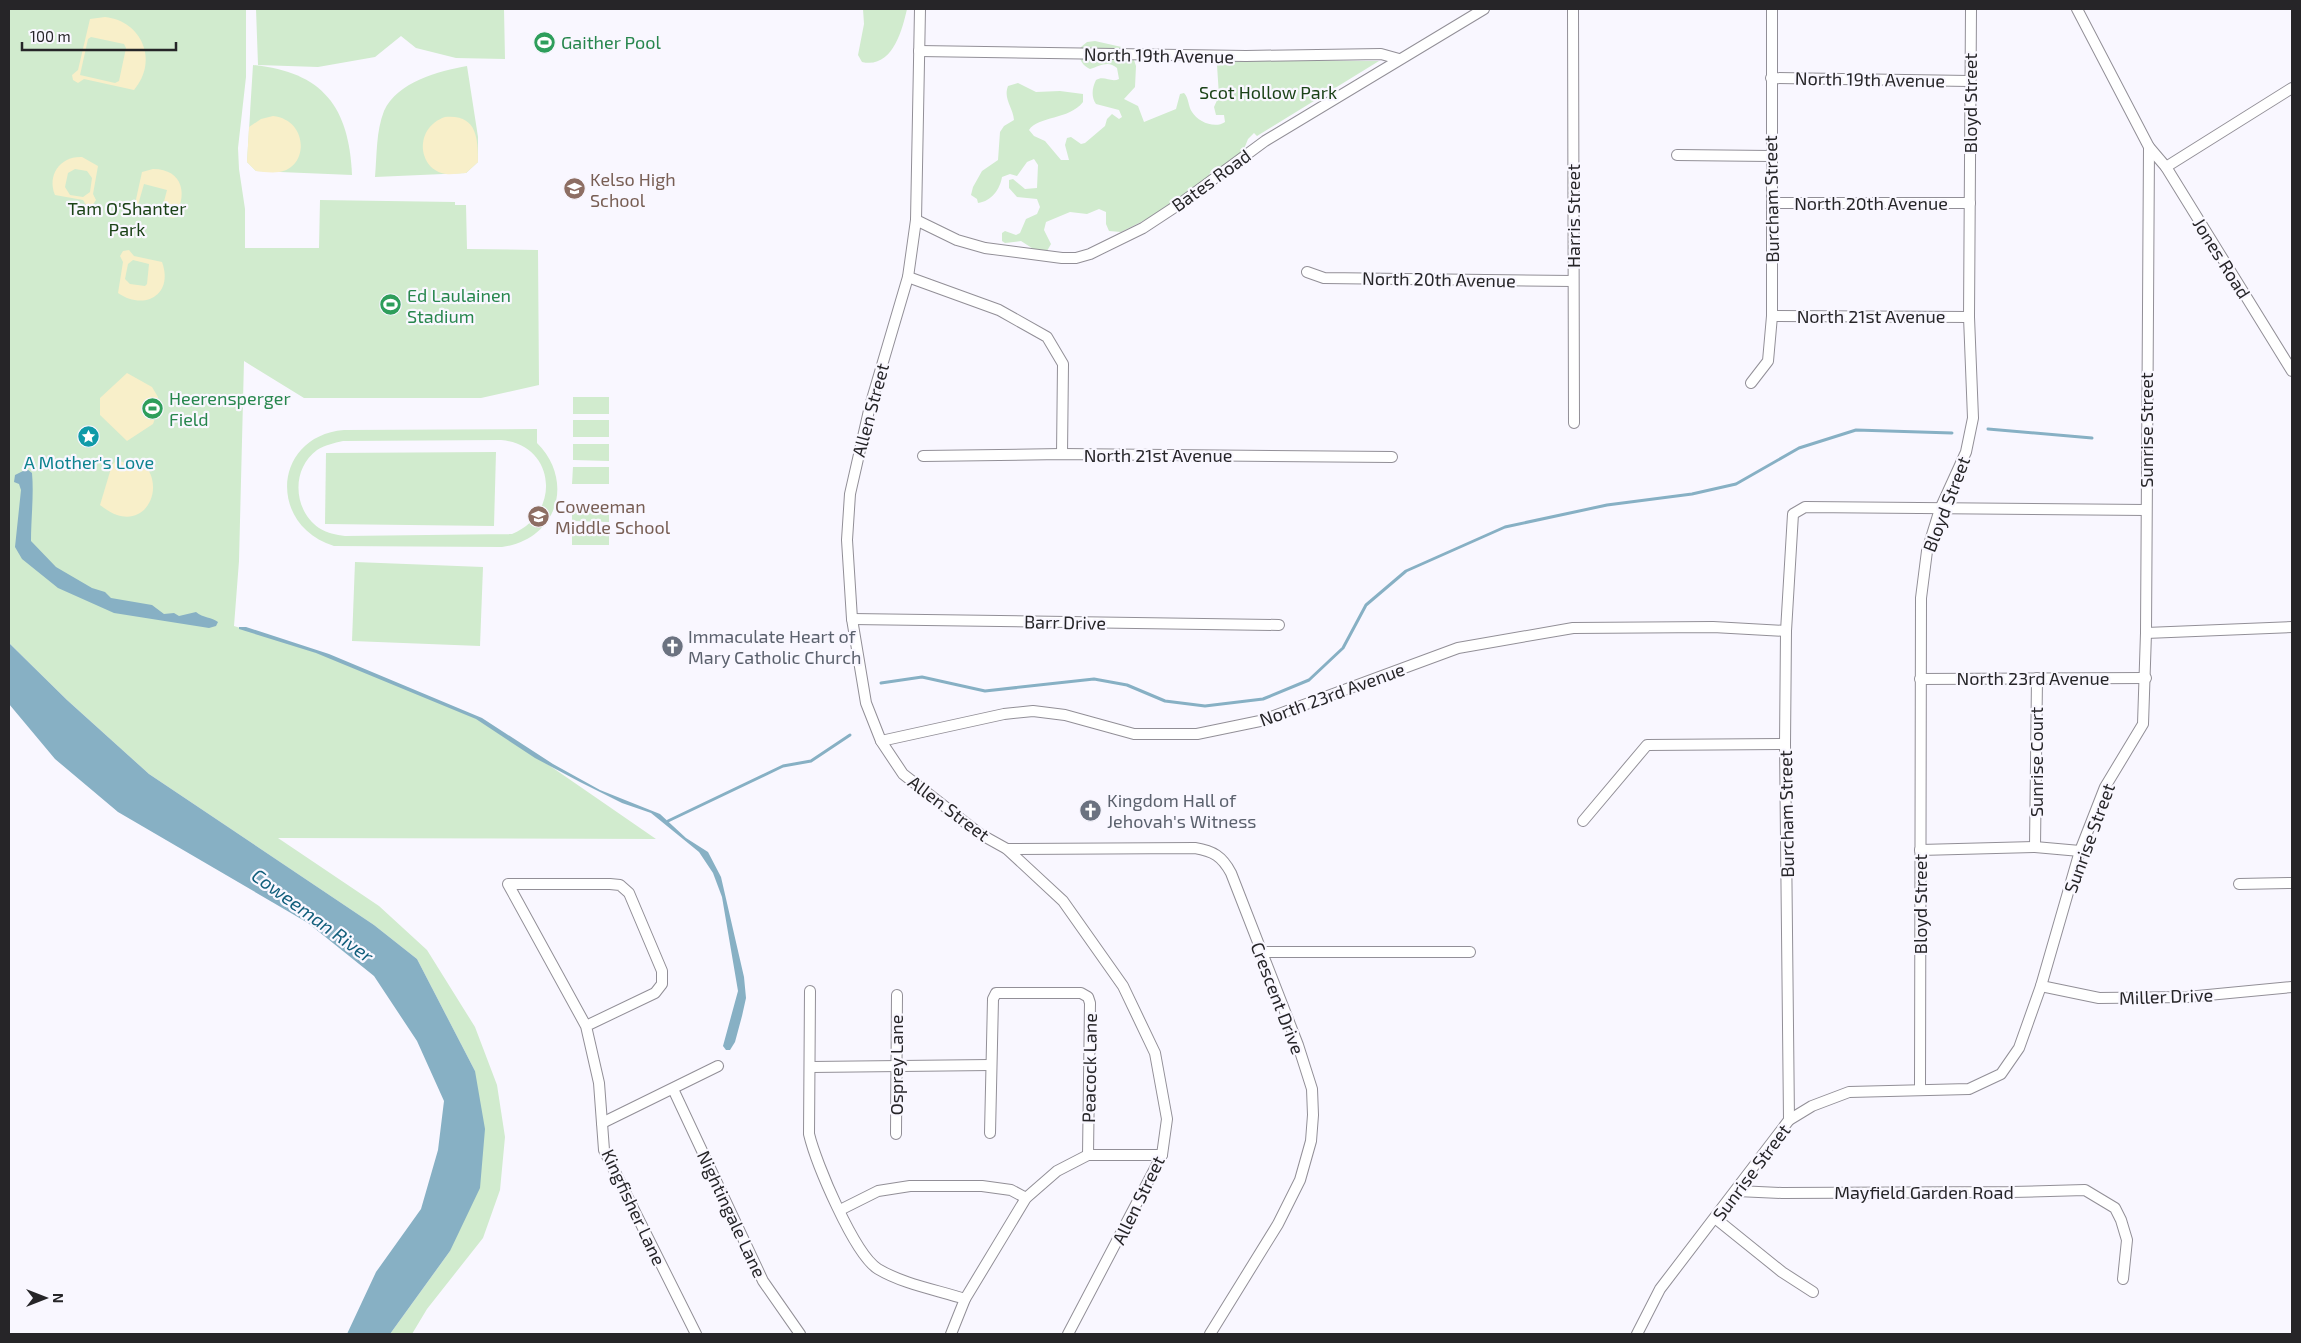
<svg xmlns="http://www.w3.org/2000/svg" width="2301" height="1343" viewBox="0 0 2301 1343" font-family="'Exo 2',sans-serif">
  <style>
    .green { fill: #d1ebce; fill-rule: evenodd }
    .sand { fill: #f8efc9; fill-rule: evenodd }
    .water { fill: #87b0c4 }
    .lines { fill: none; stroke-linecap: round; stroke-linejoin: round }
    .stream { stroke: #87b0c4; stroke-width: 3 }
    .minor-casing { stroke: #928f97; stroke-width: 12 }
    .minor { stroke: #fff; stroke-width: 10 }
    .labels { text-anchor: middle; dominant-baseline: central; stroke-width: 4.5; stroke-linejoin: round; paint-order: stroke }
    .leisure-label { font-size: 18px; fill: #27864d; stroke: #f9f7ff; text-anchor: start }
    .street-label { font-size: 18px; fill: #262528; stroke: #f9f7ff }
    .park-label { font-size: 18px; fill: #1b4217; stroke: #f9f7ff }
    .education-label { font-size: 18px; fill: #785e54; stroke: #f9f7ff; text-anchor: start }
    .culture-label { font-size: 18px; fill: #0d838f; stroke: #f9f7ff }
    .worship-label { font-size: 18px; fill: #5b616d; stroke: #f9f7ff; text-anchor: start }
    .water-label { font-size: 19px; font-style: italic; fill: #115e7b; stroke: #f9f7ff }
  </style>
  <rect width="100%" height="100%" fill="#f9f7ff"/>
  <!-- green -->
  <g class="green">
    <polygon points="9,9 246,9 246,77 238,148 239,169 245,209 245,248 319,248 320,200 455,202 455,205 466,205 467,249 538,250 539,385 481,398 304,398 244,361 239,561 234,626 310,650 468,713 498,730 656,839 278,838 379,906 427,950 475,1027 497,1085 505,1137 500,1190 483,1238 427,1309 412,1334 390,1334 450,1251 475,1071 417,959 374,925 149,774 67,700 9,643"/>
    <polygon points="256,9 504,9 505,59 456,58 416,48 401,36 375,57 318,67 258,65"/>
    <path d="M 863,9 L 907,9 C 902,31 892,69 862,62 L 858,55 L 864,24 Z"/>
    <path d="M 1095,41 L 1126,48 L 1132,54 L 1136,66 L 1135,87 L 1124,99 L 1138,106 L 1144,122 L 1176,109 L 1180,94 L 1184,93 C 1189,98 1188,106 1192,112 C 1198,122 1215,129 1225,122 L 1224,115 L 1216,115 L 1214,107 L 1219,96 L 1217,65 L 1221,58 L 1225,60 L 1379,61 L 1257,136 L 1254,133 L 1248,139 L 1240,159 L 1222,171 L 1210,173 L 1200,190 L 1176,199 L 1169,208 L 1121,232 L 1109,231 L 1106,224 L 1106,212 L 1099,209 L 1087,214 L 1070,212 L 1046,222 L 1044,230 L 1051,244 L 1047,251 L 1035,250 L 1021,241 L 1005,243 L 1002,241 L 1002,233 L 1005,231 L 1016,235 L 1020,233 L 1026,219 L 1037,214 L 1040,207 L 1037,199 L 1017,197 L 1009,188 L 1009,180 L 1013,179 L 1025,189 L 1037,188 L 1038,165 L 1034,159 L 1027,162 L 1017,176 L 1010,174 L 1002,177 C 1000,189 992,201 978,203 L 977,199 L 971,195 L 973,187 L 982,171 L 998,160 L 1000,132 L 1004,126 L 1014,120 C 1013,107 1003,99 1008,86 L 1018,83 L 1036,92 L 1060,91 L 1083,94 L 1083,102 C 1069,120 1038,116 1029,130 L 1034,136 L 1045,141 L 1061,160 L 1069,160 L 1065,145 L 1067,138 L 1071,137 L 1081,144 L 1085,143 L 1105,126 L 1107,119 L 1112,114 L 1119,119 L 1122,117 L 1119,110 L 1096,104 C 1091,97 1092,88 1096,80 C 1104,75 1111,83 1119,79 L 1117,68 C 1108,60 1100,66 1090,69 C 1081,65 1077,56 1081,47 L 1087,42 Z"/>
    <path d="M 253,65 C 322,72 349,106 352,175 L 256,171 L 247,162 Z"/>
    <path d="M 467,66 L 478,137 L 478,162 L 466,173 L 375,177 C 377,155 376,131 384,111 C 397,82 439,71 467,66 Z"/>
    <rect x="573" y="397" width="36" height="17"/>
    <rect x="573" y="420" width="36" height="17"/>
    <path d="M 537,429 L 537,443 C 576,482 556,540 502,547 L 334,546 C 267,525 273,436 344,430 ZM 343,441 L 501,440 C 557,445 561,514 512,534 L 345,536 C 336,535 327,533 319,528 C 293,510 291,469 317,450 C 325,445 334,443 343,441 Z"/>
    <polygon points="573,444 609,444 609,461 573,460"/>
    <polygon points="496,452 494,526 325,524 326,453"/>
    <polygon points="573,467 609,467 609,484 572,484"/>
    <polygon points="572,505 609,505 609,522 572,521"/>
    <rect x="572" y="528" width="37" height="17"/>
    <polygon points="355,562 483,567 480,646 352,641"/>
  </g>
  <!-- sand -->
  <g class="sand">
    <path d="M 105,17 C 142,21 159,61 134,90 L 84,79 L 78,83 L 73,80 L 72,75 L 78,70 L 90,19 ZM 91,37 L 124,44 L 126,48 L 119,81 L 115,83 L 80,75 L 88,39 Z"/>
    <path d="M 273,116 C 309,120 309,168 279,172 C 272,173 263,172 256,171 L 247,162 L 249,127 L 261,119 Z"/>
    <path d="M 445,117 C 477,114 478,138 478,162 L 466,173 C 460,173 452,175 446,174 C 418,170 413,128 445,117 Z"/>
    <path d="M 82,157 L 98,166 L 93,194 L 96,200 L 92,206 L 86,205 L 83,200 L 55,195 C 47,175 60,156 82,157 ZM 75,169 L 87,171 L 92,178 L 90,192 L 83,197 L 70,195 L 65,187 L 68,173 Z"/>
    <path d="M 153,169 C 184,169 188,196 174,218 L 141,212 L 136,215 L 131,213 L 131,208 L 135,204 L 142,172 ZM 144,184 L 167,190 L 161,213 L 142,209 L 138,205 Z"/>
    <path d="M 129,250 L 134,256 L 162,262 C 174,295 144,311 118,293 L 123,262 L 120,256 L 123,251 ZM 133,260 L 149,264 L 147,284 L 145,286 L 130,284 L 125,279 L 128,264 Z"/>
    <polygon points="127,373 152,387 158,397 159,408 153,424 127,441 100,415 100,398"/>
    <path d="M 117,460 L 149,471 C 161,494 145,524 117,515 C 111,513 105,509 100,505 L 112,465 Z"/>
  </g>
  <!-- water -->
  <g class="water">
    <path d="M 27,469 L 32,473 C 34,495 31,518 31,541 L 56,567 L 92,588 L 105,592 L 111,598 L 152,605 L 164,614 L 174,613 L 179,616 L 196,612 C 203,618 212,617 218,622 L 216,626 L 209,628 L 114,613 L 58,588 L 22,559 L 15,547 L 21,490 L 19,484 L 14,482 L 15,475 Z"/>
    <polygon points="239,627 246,627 329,654 482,718 553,764 600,790 660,814 686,838 708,852 721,877 744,977 746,998 742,1016 735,1042 730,1050 726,1050 723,1046 738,991 722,897 713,873 699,852 651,813 622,803 580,782 535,758 476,719 316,653 239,629"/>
    <polygon points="9,643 67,700 149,774 374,925 417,959 475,1071 485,1129 480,1188 450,1251 390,1334 347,1334 376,1272 421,1209 438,1150 444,1101 417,1041 374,976 308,923 118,812 55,759 9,704"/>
  </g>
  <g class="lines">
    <!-- stream -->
    <g class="stream">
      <polyline points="1988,429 2092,438"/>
      <polyline points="881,683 922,677 985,691 1094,679 1127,685 1165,701 1205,706 1263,699 1309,680 1343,648 1366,605 1406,571 1505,527 1607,505 1692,494 1736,484 1799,448 1856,430 1952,433"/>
      <polyline points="668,821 783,766 811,761 850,735"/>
    </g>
    <defs>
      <g id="minor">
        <polyline points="920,9 916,220 908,277 870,406 850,494 847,540 852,619 866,703 881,741 903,774 980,834 1007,849 1063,901 1123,986 1155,1053 1167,1119 1162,1155 1068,1334"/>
        <polyline points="1573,9 1574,423"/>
        <polyline points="919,51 1246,56 1381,54 1399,59"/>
        <polyline points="1771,78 1969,81"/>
        <polyline points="2149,147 2166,167 2292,371"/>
        <polyline points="1677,155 1770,156"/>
        <polyline points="2166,167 2292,88"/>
        <polyline points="1772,203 1970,203"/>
        <polyline points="916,220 957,240 985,248 1062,258 1076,258 1090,254 1143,228 1181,203 1265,141 1484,9"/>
        <polyline points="1307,272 1324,278 1573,281"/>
        <polyline points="908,277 999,310 1047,337 1063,364 1062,454"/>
        <polyline points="1772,316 1969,317"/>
        <polyline points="1751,383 1768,361 1772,316 1772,9"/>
        <polyline points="923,456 1062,454 1392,457"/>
        <polyline points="852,619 1279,625"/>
        <polyline points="2146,633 2292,627"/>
        <polyline points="1920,679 2146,678"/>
        <polyline points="881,741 1004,714 1033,711 1065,715 1134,734 1197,734 1260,721 1458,648 1573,628 1713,627 1786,631"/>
        <polyline points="1583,821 1647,745 1785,744"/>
        <polyline points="2035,847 2037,678"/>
        <path d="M 1007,849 L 1195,848 C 1213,851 1222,856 1231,873 L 1298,1045 L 1312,1089 L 1313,1115 L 1311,1141 L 1300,1180 L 1278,1224 L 1210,1334"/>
        <polyline points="1920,850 2035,847 2080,851"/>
        <polyline points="2239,884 2292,883"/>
        <polyline points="1260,952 1470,952"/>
        <polyline points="2041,986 2099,998 2187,997 2292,987"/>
        <path d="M 810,991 L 809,1134 C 816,1163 854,1254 878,1269 C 903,1284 937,1290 965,1299"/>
        <polyline points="586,1026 655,993 662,984 662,971 629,893 620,885 610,884 508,884 586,1026 599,1083 604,1150 696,1334"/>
        <polyline points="811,1067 990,1065"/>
        <polyline points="673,1089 763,1281 800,1334"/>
        <polyline points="1920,1089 1921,598 1927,551 1940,509 1966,452 1973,418 1969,317 1971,9"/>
        <polyline points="1789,1120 1785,744 1786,631 1793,514 1805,507 2146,510"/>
        <polyline points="602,1123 718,1066"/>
        <polyline points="990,1133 993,999 996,993 1081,993 1088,997 1090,1003 1088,1155"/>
        <polyline points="896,1134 897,995"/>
        <polyline points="1737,1191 1782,1193 2011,1192 2085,1190 2115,1208 2121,1220 2127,1240 2123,1279"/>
        <polyline points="840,1210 878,1191 910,1186 982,1186 1011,1190 1026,1198"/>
        <polyline points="1715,1218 1782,1272 1813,1292"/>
        <polyline points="951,1334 965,1299 1026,1198 1057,1171 1088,1155 1162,1155"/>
        <polyline points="1637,1334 1660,1289 1789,1120 1812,1106 1849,1092 1969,1089 2001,1074 2019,1048 2041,986 2080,851 2105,787 2143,724 2146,633 2149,147 2077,9"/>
      </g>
    </defs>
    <!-- minor casing -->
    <use href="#minor" class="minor-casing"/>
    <!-- minor -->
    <use href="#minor" class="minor"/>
  </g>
  <!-- icons -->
  <defs>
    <symbol id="stadium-disc" viewBox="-11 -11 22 22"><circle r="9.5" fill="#2e9e5b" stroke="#f9f7ff"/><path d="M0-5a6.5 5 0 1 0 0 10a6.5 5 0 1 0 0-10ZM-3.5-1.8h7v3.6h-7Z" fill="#fff"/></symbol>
    <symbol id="school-disc" viewBox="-11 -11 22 22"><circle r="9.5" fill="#8d6e63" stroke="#f9f7ff"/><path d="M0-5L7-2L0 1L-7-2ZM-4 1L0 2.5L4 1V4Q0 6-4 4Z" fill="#fff"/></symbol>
    <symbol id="sight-disc" viewBox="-11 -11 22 22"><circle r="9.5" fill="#0f9aa8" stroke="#f9f7ff"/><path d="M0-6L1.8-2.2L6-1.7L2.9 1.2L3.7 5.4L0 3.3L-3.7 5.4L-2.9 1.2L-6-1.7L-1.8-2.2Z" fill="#fff"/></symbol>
    <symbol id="church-disc" viewBox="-11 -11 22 22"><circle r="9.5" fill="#6b7280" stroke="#f9f7ff"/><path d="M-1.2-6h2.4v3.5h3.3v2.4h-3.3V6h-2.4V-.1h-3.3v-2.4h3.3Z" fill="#fff"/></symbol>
  </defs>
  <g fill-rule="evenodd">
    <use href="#stadium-disc" x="532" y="30" width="25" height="25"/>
    <use href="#school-disc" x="562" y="176" width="25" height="25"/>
    <use href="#stadium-disc" x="378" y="292" width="25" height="25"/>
    <use href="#stadium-disc" x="140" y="396" width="25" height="25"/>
    <use href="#sight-disc" x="76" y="424" width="25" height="25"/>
    <use href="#school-disc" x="526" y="504" width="25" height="25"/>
    <use href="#church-disc" x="660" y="634" width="25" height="25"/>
    <use href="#church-disc" x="1078" y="798" width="25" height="25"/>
  </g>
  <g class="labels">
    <!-- leisure labels -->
    <g class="leisure-label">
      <text x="561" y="42">Gaither Pool</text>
      <text x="407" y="295">Ed Laulainen<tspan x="407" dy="21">Stadium</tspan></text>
      <text x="169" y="398">Heerensperger<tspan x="169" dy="21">Field</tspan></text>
    </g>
    <!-- street labels -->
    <g class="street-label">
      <text transform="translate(1159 55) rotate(1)">North 19th Avenue</text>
      <text transform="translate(1870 79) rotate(1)">North 19th Avenue</text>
      <text transform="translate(1970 103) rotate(-90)">Bloyd Street</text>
      <text transform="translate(1211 180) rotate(-36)">Bates Road</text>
      <text transform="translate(1771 199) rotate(-91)">Burcham Street</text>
      <text x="1871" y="203">North 20th Avenue</text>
      <text transform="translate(1573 216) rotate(-90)">Harris Street</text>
      <text transform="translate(2222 258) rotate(58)">Jones Road</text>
      <text transform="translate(1439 279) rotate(1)">North 20th Avenue</text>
      <text x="1871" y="316">North 21st Avenue</text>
      <text transform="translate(870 410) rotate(-75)">Allen Street</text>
      <text transform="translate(2146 430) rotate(-90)">Sunrise Street</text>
      <text x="1158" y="455">North 21st Avenue</text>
      <text transform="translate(1946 504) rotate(-69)">Bloyd Street</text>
      <text transform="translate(1065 622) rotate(1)">Barr Drive</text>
      <text x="2033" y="678">North 23rd Avenue</text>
      <text transform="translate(1332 694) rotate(-20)">North 23rd Avenue</text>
      <text transform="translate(2036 762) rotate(-90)">Sunrise Court</text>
      <text transform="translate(949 808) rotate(37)">Allen Street</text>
      <text transform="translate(1786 814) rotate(-91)">Burcham Street</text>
      <text transform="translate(2089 838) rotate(-70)">Sunrise Street</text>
      <text transform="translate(1920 904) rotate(-90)">Bloyd Street</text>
      <text transform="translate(2166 996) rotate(-2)">Miller Drive</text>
      <text transform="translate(1278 998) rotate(69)">Crescent Drive</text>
      <text transform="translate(896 1065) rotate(-90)">Osprey Lane</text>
      <text transform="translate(1089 1068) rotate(-89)">Peacock Lane</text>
      <text transform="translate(1751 1172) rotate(-53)">Sunrise Street</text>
      <text x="1924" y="1192">Mayfield Garden Road</text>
      <text transform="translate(1138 1200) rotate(-64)">Allen Street</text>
      <text transform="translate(634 1207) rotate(65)">Kingfisher Lane</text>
      <text transform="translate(732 1214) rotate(65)">Nightingale Lane</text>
    </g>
    <!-- park labels -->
    <g class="park-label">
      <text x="1268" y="92">Scot Hollow Park</text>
      <text x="127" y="208">Tam O'Shanter<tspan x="127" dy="21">Park</tspan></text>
    </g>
    <!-- education labels -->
    <g class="education-label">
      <text x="590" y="179">Kelso High<tspan x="590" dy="21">School</tspan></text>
      <text x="555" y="506">Coweeman<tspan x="555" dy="21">Middle School</tspan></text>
    </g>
    <!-- culture labels -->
    <g class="culture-label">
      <text x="89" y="462">A Mother's Love</text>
    </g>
    <!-- worship labels -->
    <g class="worship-label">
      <text x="688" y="636">Immaculate Heart of<tspan x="688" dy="21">Mary Catholic Church</tspan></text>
      <text x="1107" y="800">Kingdom Hall of<tspan x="1107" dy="21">Jehovah's Witness</tspan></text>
    </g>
    <!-- water labels -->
    <g class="water-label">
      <text transform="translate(313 915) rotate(36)">Coweeman River</text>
    </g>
  </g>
  <!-- border -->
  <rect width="2301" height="1343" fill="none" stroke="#262528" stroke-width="20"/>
  <!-- north arrow -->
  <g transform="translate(45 1298) rotate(90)" stroke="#f9f7ff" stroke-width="4" paint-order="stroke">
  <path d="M0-4L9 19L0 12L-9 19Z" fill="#262528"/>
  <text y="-8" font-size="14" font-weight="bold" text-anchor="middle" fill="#262528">N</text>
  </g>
  <!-- scale -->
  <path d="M22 42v8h154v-8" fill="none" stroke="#262528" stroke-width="2.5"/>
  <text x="30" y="42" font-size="15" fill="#262528" stroke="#f9f7ff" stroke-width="4" paint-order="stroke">100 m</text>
</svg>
